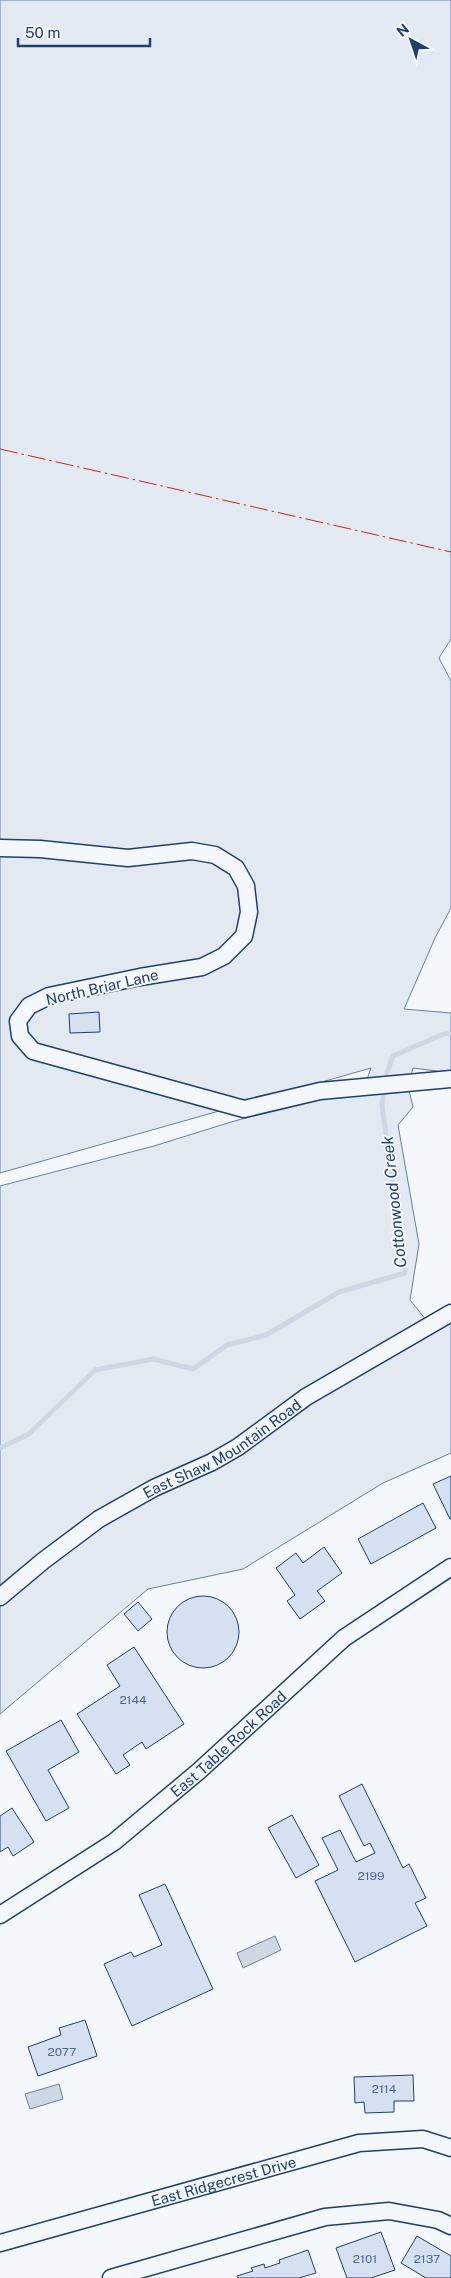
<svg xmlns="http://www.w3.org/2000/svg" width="451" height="2278" viewBox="0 0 451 2278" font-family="'Public Sans',sans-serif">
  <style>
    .green { fill: #e3e9f0; stroke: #687fa3 }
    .water { fill: #cfd7e4; stroke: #687fa3 }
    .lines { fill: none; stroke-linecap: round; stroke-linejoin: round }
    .stream { stroke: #cfd7e4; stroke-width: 5 }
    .building { fill: #d5e0f0; stroke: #1d3f73 }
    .minor-casing { stroke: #1d3f73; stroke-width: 19 }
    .minor { stroke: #f4f7fb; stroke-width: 16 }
    .power { stroke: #c62828; stroke-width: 1; stroke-dasharray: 18 4 2.5 4; stroke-linecap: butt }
    .labels { text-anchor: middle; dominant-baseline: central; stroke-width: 4; stroke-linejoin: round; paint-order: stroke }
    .number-label { font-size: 12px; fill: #4b6792 }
    .street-label { font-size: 15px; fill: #1d3f73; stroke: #f4f7fb }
    .water-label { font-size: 16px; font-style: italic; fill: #1d3f73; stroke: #f4f7fb }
  </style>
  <rect width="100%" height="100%" fill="#f4f7fb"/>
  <!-- green -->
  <polygon class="green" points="0,0 451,0 451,639 439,658 451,681 451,908 435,938 404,1009 451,1013 451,1079 437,1071 413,1068 408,1086 413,1107 398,1125 419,1244 410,1300 435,1331 451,1323 451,1453 383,1483 243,1569 148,1589 0,1714 0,1186 154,1146 231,1122 365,1085 371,1068 0,1173"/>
  <!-- water -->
  <g class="water">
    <polygon points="275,1936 281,1950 243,1968 237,1953"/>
    <polygon points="59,2084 63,2099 30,2109 25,2094"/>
  </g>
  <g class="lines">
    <!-- stream -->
    <g class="stream">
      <polyline points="387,1073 393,1056 441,1035 451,1033"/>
      <polyline points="0,1448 29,1434 95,1370 153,1359 193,1369 227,1345 266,1335 339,1292 405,1273 382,1105 384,1093"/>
    </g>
  </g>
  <!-- building -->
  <g class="building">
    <polygon points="99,1012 100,1032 70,1033 69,1014"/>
    <polygon points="451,1476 451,1519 450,1519 433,1484"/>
    <polygon points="423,1503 436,1528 371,1564 358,1539"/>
    <polygon points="324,1547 342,1573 317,1591 325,1601 300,1619 287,1601 295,1595 276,1568 296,1553 303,1563"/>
    <circle cx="203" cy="1632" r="36"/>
    <polygon points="138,1602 152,1619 138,1631 124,1614"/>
    <polygon points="134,1647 184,1724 146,1749 142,1742 123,1755 130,1765 116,1774 77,1714 120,1686 107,1665"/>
    <polygon points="61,1720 79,1752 48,1770 69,1808 46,1821 6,1751"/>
    <polygon points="362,1784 403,1868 409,1864 426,1898 415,1903 427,1926 355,1962 315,1881 338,1870 322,1838 340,1830 356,1862 375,1853 370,1843 364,1846 339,1796"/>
    <polygon points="12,1808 34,1842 13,1856 8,1847 0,1852 0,1816"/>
    <polygon points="292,1815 319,1865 296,1878 268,1828"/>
    <polygon points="165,1884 213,1989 132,2026 104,1964 131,1952 134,1957 162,1945 139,1895"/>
    <polygon points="85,2020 97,2056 38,2076 28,2047 61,2035 59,2028"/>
    <polygon points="413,2075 414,2101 394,2101 394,2112 365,2113 364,2102 355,2103 354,2077"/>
    <polygon points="381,2232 395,2270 371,2278 347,2278 336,2248"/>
    <polygon points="417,2236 451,2256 451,2278 426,2278 401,2263"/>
    <polygon points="308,2250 316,2273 299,2278 238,2278 237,2276 253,2271 251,2268 264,2264 265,2268 280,2263 279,2260"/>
  </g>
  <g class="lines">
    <defs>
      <g id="minor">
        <polyline points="0,848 40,849 128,858 192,851 215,855 236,868 246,886 249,912 244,936 224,956 202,967 140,977 49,996 29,1006 18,1021 20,1036 33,1051 244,1109 320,1091 451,1079"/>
        <path id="s1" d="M 0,1597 L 43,1561 L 99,1519 L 154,1488 L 212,1462 L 238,1447 L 306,1397 L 451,1313"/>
        <path id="s2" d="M 0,1915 L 114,1842 L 199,1771 L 344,1638 L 451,1567"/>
        <path id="s3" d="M 0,2243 L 359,2143 L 423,2139 L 451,2148"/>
        <polyline points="111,2278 325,2217 389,2211 438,2220 451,2226"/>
      </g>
    </defs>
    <!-- minor casing -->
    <use href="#minor" class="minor-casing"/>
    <!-- minor -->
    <use href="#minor" class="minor"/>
    <!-- power -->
    <polyline class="power" points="0,449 451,552"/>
  </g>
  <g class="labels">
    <!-- number labels -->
    <g class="number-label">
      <text x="133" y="1700">2144</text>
      <text x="371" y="1876">2199</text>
      <text x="62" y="2052">2077</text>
      <text x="384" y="2089">2114</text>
      <text x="365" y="2259">2101</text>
      <text x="427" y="2259">2137</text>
    </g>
    <!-- street labels -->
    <g class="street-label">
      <text transform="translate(102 987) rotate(-13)">North Briar Lane</text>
      <text stroke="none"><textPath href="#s1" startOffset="268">East Shaw Mountain Road</textPath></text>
      <text stroke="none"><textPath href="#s2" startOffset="286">East Table Rock Road</textPath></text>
      <text stroke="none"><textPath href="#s3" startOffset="232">East Ridgecrest Drive</textPath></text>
    </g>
    <!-- water labels -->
    <g class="water-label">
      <text transform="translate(394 1202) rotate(-96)">Cottonwood Creek</text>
    </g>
  </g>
  <!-- north arrow -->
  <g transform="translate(411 40) rotate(320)" stroke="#f4f7fb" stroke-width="4" paint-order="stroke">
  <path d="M0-4L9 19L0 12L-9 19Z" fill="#1d3f73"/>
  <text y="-8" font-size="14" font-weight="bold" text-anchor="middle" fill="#1d3f73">N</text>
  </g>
  <!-- scale -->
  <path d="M18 38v8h132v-8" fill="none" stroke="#1d3f73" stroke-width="2.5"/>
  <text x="25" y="38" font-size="15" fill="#1d3f73" stroke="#f4f7fb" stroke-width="4" paint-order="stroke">50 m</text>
</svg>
